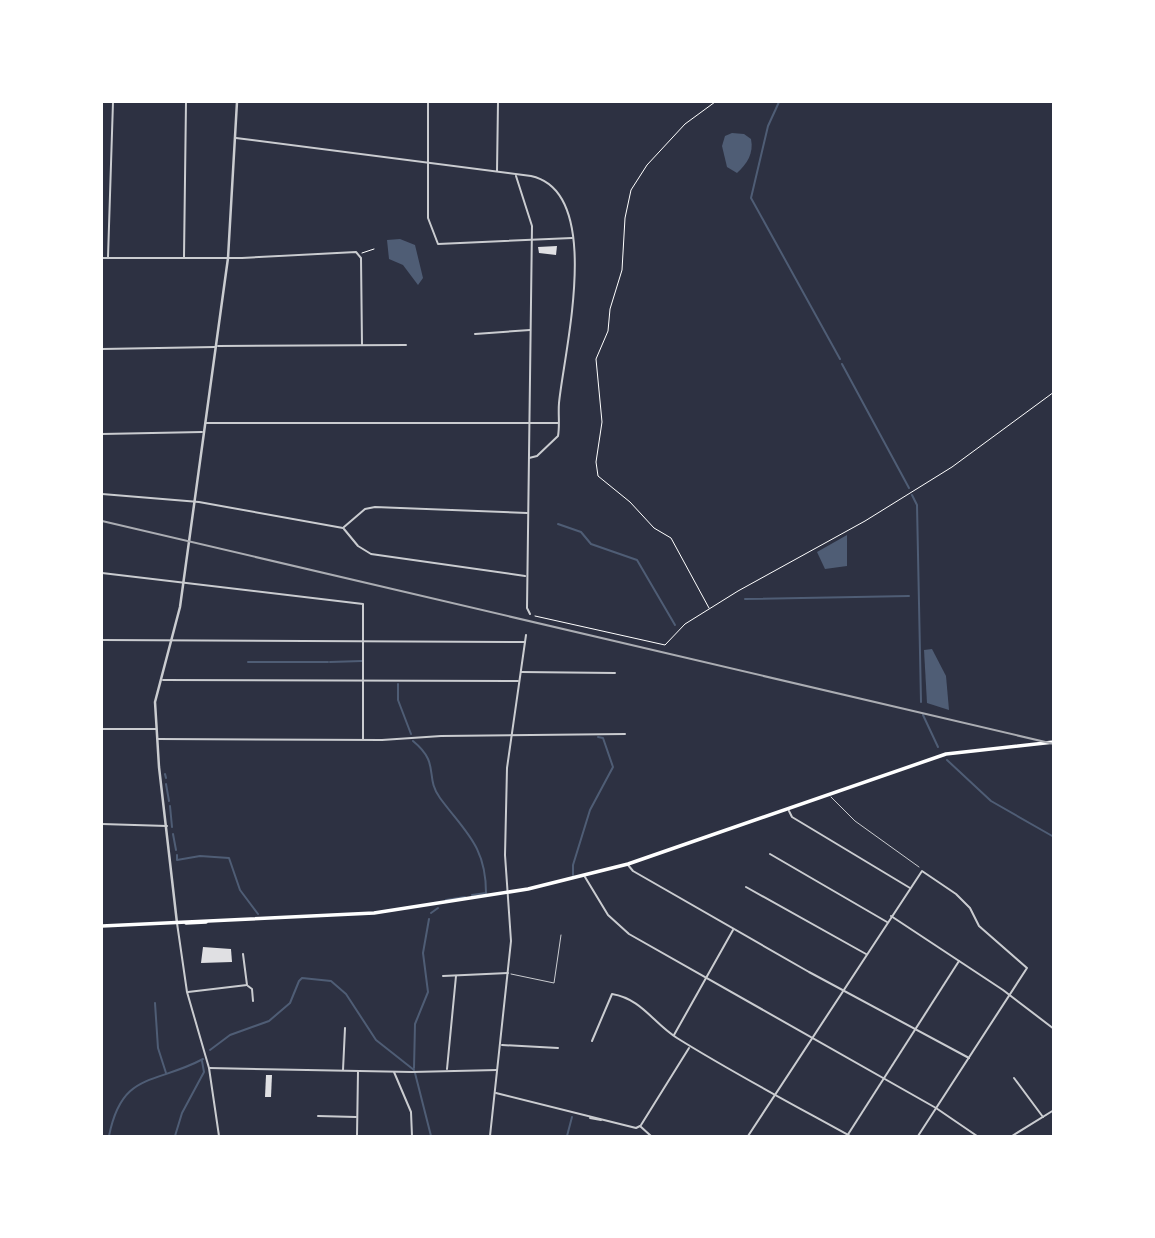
<svg xmlns="http://www.w3.org/2000/svg" width="1155" height="1238" viewBox="0 0 1155 1238" font-family="'Asap Condensed',sans-serif">
  <style>
    .water { fill: #4f5d75 }
    .lines { fill: none; stroke-linecap: round; stroke-linejoin: round }
    .stream { stroke: #4f5d75; stroke-width: 2 }
    .building { fill: #e0e0e3 }
    .path { stroke: #fff; stroke-width: 1 }
    .service { stroke: #caccd0; stroke-width: 1 }
    .minor { stroke: #caccd0; stroke-width: 2 }
    .tertiary { stroke: #caccd0; stroke-width: 2.5 }
    .secondary { stroke: #fff; stroke-width: 3.5 }
    .rail { stroke: #abadb3; stroke-width: 2 }
  </style>
  <rect width="100%" height="100%" fill="#2d3142"/>
  <!-- water -->
  <g class="water">
    <path d="M 732,133 L 744,134 L 751,139 C 754,153 747,164 737,173 L 727,167 L 722,146 L 725,136 Z"/>
    <polygon points="400,239 415,245 423,278 418,285 403,265 389,259 387,240"/>
    <polygon points="847,535 847,566 825,569 817,552"/>
    <polygon points="932,649 946,676 949,710 927,703 924,650"/>
  </g>
  <g class="lines">
    <!-- stream -->
    <g class="stream">
      <polyline points="779,102 768,126 751,198 840,359"/>
      <polyline points="842,364 909,488"/>
      <polyline points="912,495 917,505 921,702"/>
      <polyline points="558,524 581,532 591,544 637,560 675,625"/>
      <polyline points="745,599 909,596"/>
      <polyline points="248,662 328,662"/>
      <polyline points="330,662 362,661"/>
      <polyline points="398,684 398,700 411,734"/>
      <polyline points="923,715 938,747"/>
      <path d="M 413,741 C 441,764 424,776 440,798 C 465,832 486,846 486,893 L 472,895"/>
      <polyline points="947,760 991,801 1054,837"/>
      <polyline points="165,774 166,778"/>
      <polyline points="166,784 169,801"/>
      <polyline points="170,806 172,827"/>
      <polyline points="173,834 176,850"/>
      <polyline points="177,855 177,860 200,856 229,858 240,890 258,914"/>
      <polyline points="573,875 573,865 590,810 613,767 603,738 598,737"/>
      <polyline points="446,900 465,897"/>
      <polyline points="431,913 438,908"/>
      <polyline points="155,1003 158,1048 166,1073"/>
      <polyline points="210,1050 230,1035 269,1021 290,1003 299,981 302,978 331,981 346,994 376,1040 414,1070"/>
      <polyline points="414,1068 415,1024 428,992 423,953 429,919"/>
      <polyline points="415,1073 431,1136"/>
      <path d="M 109,1136 C 122,1071 154,1085 203,1059"/>
      <polyline points="175,1136 182,1113 204,1072 202,1061"/>
      <polyline points="567,1136 572,1117"/>
    </g>
  </g>
  <!-- building -->
  <g class="building">
    <polygon points="557,246 556,255 539,253 538,247"/>
    <polygon points="203,947 231,949 232,962 201,963"/>
    <polygon points="266,1075 272,1075 271,1097 265,1097"/>
  </g>
  <g class="lines">
    <!-- path -->
    <g class="path">
      <polyline points="362,253 374,249"/>
      <polyline points="709,608 671,538 654,528 630,502 598,476 596,462 602,422 596,359 608,331 610,309 622,270 625,218 631,190 647,165 685,124 715,102"/>
      <polyline points="535,616 665,645 685,624 738,591 865,521 952,467 1054,392"/>
    </g>
    <!-- service -->
    <g class="service">
      <polyline points="831,797 855,821 919,867"/>
      <polyline points="511,974 554,983 561,935"/>
    </g>
    <!-- minor -->
    <g class="minor">
      <polyline points="428,102 428,218 438,244 572,238"/>
      <path d="M 236,138 L 531,176 C 605,192 564,351 559,403 C 558,414 560,425 558,436 L 537,456 L 529,458"/>
      <polyline points="497,171 498,102"/>
      <polyline points="516,176 532,226 527,608 530,614"/>
      <polyline points="108,257 113,102"/>
      <polyline points="184,257 186,102"/>
      <polyline points="102,258 242,258 356,252 361,258 362,345"/>
      <polyline points="475,334 530,330"/>
      <polyline points="218,346 406,345"/>
      <polyline points="102,349 215,347"/>
      <polyline points="206,423 558,423"/>
      <polyline points="102,434 202,432"/>
      <polyline points="102,494 199,502 343,528"/>
      <polyline points="344,527 365,509 375,507 527,513"/>
      <polyline points="344,529 358,546 371,554 525,576"/>
      <polyline points="102,573 363,604 363,739"/>
      <polyline points="102,640 524,642"/>
      <polyline points="521,672 615,673"/>
      <polyline points="163,680 518,681"/>
      <polyline points="102,729 156,729"/>
      <polyline points="158,739 382,740 441,736 625,734"/>
      <polyline points="789,811 792,817 910,888"/>
      <polyline points="102,824 167,826"/>
      <polyline points="770,854 887,922"/>
      <polyline points="628,865 633,871 809,972 969,1058"/>
      <polyline points="585,877 608,915 629,934 936,1108 977,1136"/>
      <polyline points="746,887 866,954"/>
      <polyline points="891,916 1003,990 1054,1029"/>
      <polyline points="177,923 187,992 209,1068 219,1136"/>
      <polyline points="443,976 508,973"/>
      <polyline points="248,986 252,989 253,1001"/>
      <polyline points="188,992 247,985 243,954"/>
      <polyline points="674,1035 733,930"/>
      <path d="M 592,1041 L 612,994 C 642,999 653,1023 677,1038 C 733,1073 792,1104 850,1136"/>
      <polyline points="502,1045 558,1048"/>
      <polyline points="209,1068 412,1072 497,1070"/>
      <polyline points="447,1069 456,976"/>
      <polyline points="343,1070 345,1028"/>
      <polyline points="394,1072 411,1112 412,1136"/>
      <polyline points="1014,1078 1043,1117"/>
      <polyline points="496,1093 636,1128 640,1126"/>
      <polyline points="318,1116 356,1117"/>
      <polyline points="590,1118 601,1120"/>
      <polyline points="641,1125 689,1048"/>
      <polyline points="640,1126 651,1136"/>
      <polyline points="357,1136 358,1071"/>
      <polyline points="490,1136 511,941 505,855 507,768 526,635"/>
      <polyline points="748,1136 922,871 956,894 970,908 979,926 1027,968 918,1136"/>
      <polyline points="847,1136 959,961"/>
      <polyline points="1012,1136 1054,1110"/>
    </g>
    <!-- tertiary -->
    <polyline class="tertiary" points="177,923 159,767 155,702 180,607 228,258 237,102"/>
    <!-- secondary -->
    <g class="secondary">
      <polyline points="186,923 206,922"/>
      <polyline points="102,926 374,913 528,889 628,864 946,754 1054,742"/>
    </g>
    <!-- rail -->
    <polyline class="rail" points="102,521 1054,744"/>
  </g>
  <!-- border -->
  <rect width="1155" height="1238" fill="none" stroke="#ffffff" stroke-width="206"/>
</svg>
